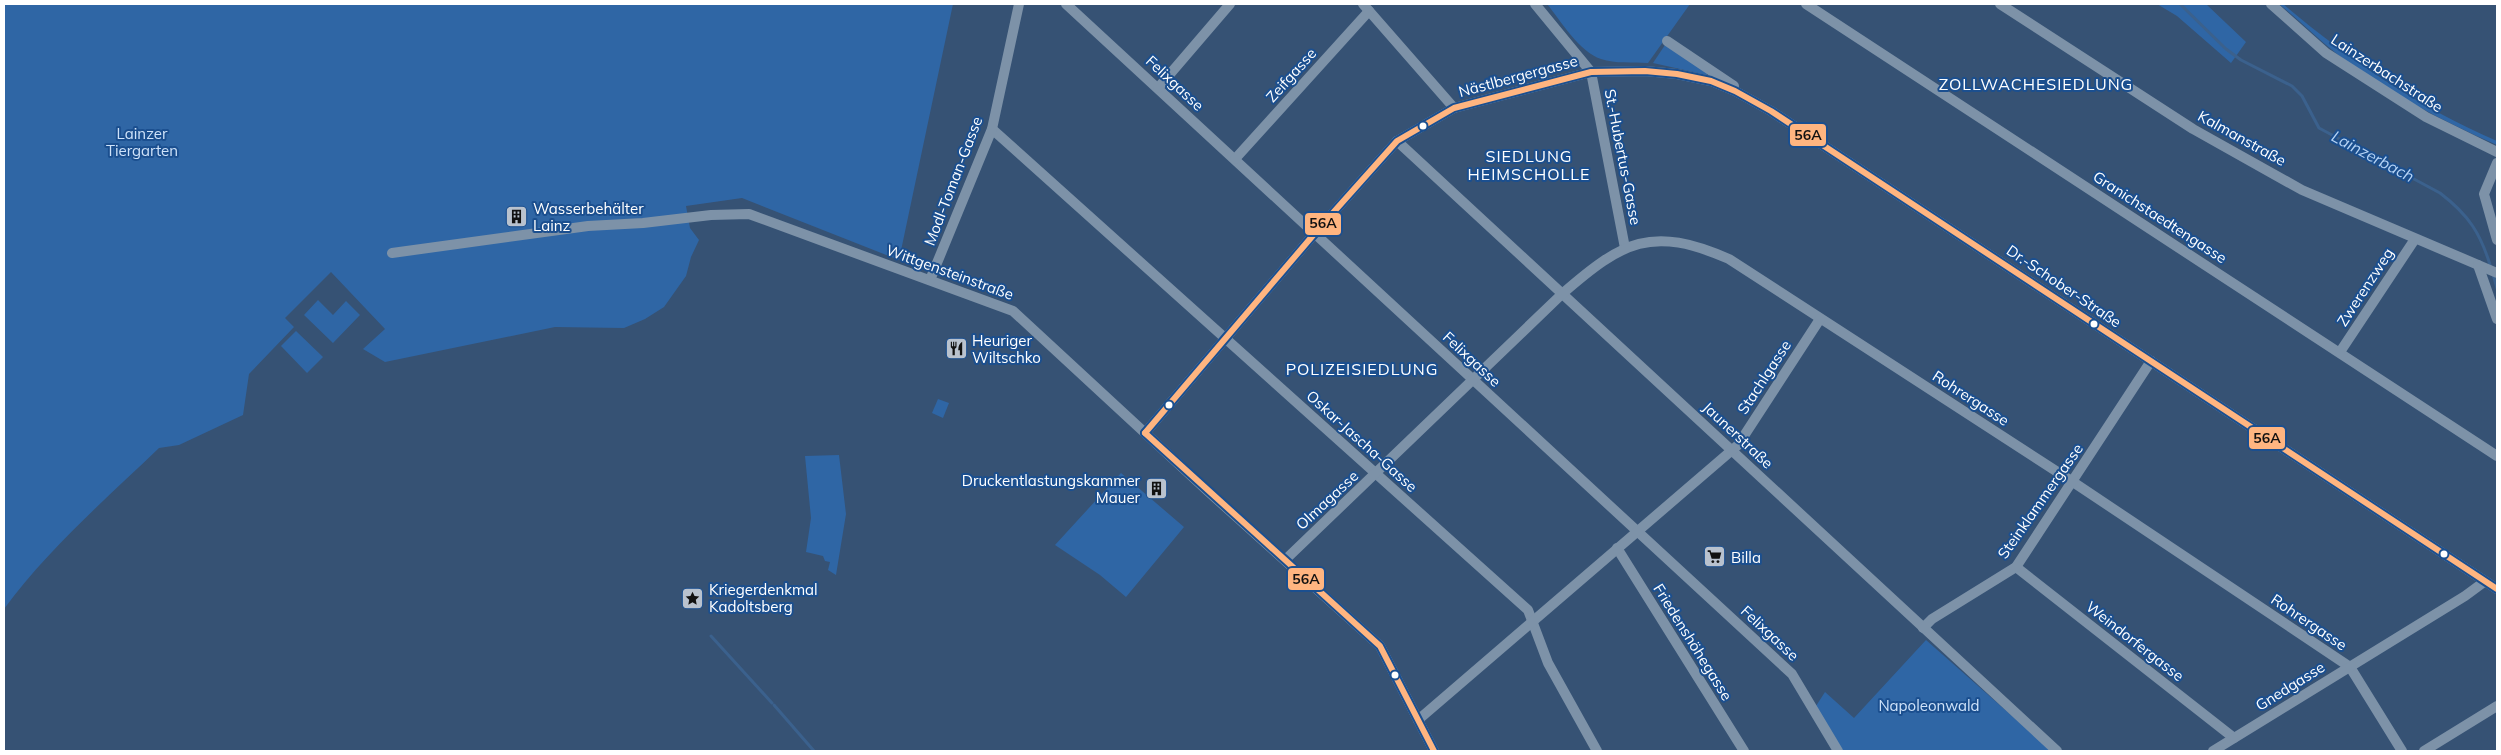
<svg xmlns="http://www.w3.org/2000/svg" width="2501" height="755" viewBox="0 0 2501 755" font-family="Mulish,sans-serif">
  <style>
    .green { fill: #2f66a5 }
    .lines { fill: none; stroke-linecap: round; stroke-linejoin: round }
    .stream { stroke: #3b618d; stroke-width: 3 }
    .minor { stroke: #7d92a8; stroke-width: 10 }
    .bus-1-casing { stroke: #1b4f8f; stroke-width: 10 }
    .bus-1 { stroke: #ffb580; stroke-width: 6 }
    .bus-dot { fill: #fff; stroke: #1b4f8f; stroke-width: 2 }
    .labels { text-anchor: middle; dominant-baseline: central; stroke-width: 4; stroke-linejoin: round; paint-order: stroke }
    .street-label { font-size: 15px; fill: #fff; stroke: #1b4f8f }
    .park-label { font-size: 15px; fill: #cfe3fa; stroke: #1b4f8f }
    .poi-label { font-size: 15px; fill: #fff; stroke: #1b4f8f; text-anchor: start }
    .neighbourhood-label { font-size: 16px; letter-spacing: 1px; fill: #fff; stroke: #1b4f8f }
    .water-label { font-size: 16px; font-style: italic; fill: #b5d3f5; stroke: #1b4f8f }
    .line-badge { stroke: #1b4f8f; stroke-width: 2 }
    .pale-badge-label { font-size: 14px; text-anchor: middle; font-weight: bold; fill: #111 }
  </style>
  <rect width="100%" height="100%" fill="#365274"/>
  <!-- green -->
  <g class="green">
    <path d="M 4,4 L 953,4 L 899,260 L 742,198 L 686,206 L 690,228 L 699,240 L 691,257 L 686,276 L 664,307 L 645,319 L 624,328 L 555,327 L 385,362 L 363,349 L 385,329 L 331,272 L 285,318 L 294,327 L 249,374 L 243,415 L 179,445 L 159,448 C 106,499 48,549 4,609 Z"/>
    <path d="M 1547,4 L 1690,4 L 1648,63 C 1633,62 1615,64 1601,59 C 1579,52 1561,21 1547,4 Z"/>
    <polygon points="2157,4 2206,4 2246,42 2231,63 2177,16"/>
    <path d="M 2279,4 L 2283,4 C 2348,59 2418,107 2497,141 L 2497,145 C 2442,121 2385,91 2337,54 C 2317,38 2299,20 2279,4 Z"/>
    <polygon points="1665,45 1707,73 1707,75 1653,63"/>
    <polygon points="318,300 333,315 346,301 360,315 333,343 304,315"/>
    <polygon points="296,331 323,357 307,373 281,346"/>
    <polygon points="938,399 949,403 943,418 932,413"/>
    <polygon points="839,455 846,514 836,575 828,570 830,562 825,561 823,556 806,552 811,518 805,456"/>
    <polygon points="1121,473 1184,527 1126,597 1100,575 1055,545"/>
    <polygon points="1926,640 2045,745 2051,751 1842,751 1816,706 1825,692 1854,718"/>
  </g>
  <g class="lines">
    <!-- stream -->
    <g class="stream">
      <path d="M 2180,4 L 2226,49 L 2241,60 L 2292,86 L 2302,96 L 2319,128 L 2440,193 C 2469,215 2481,234 2491,268"/>
      <polyline points="2493,274 2497,288"/>
      <polyline points="711,636 772,703"/>
      <polyline points="774,705 814,751"/>
    </g>
    <!-- minor -->
    <g class="minor">
      <polyline points="1066,4 1792,674 1838,751"/>
      <polyline points="1363,4 1454,108"/>
      <polyline points="1535,4 1591,72 1625,248"/>
      <polyline points="1806,4 2497,456"/>
      <polyline points="2000,4 2193,129 2302,190 2497,273"/>
      <polyline points="2271,4 2326,53 2426,117 2497,152"/>
      <polyline points="1667,41 1734,86"/>
      <polyline points="1158,88 1230,4"/>
      <polyline points="992,129 1528,610 1548,663 1597,751"/>
      <polyline points="1397,141 2057,751"/>
      <polyline points="1235,159 1369,11"/>
      <polyline points="2497,163 2484,194 2497,240"/>
      <polyline points="392,253 588,226 643,223 711,215 749,214 1013,311 1210,493 1380,646 1434,751"/>
      <polyline points="2478,265 2497,319"/>
      <polyline points="930,280 992,129 1019,4"/>
      <polyline points="2340,352 2415,239"/>
      <polyline points="1145,433 1315,233 1397,141 1454,108 1591,72 1645,71 1677,74 1711,81 1735,91 1771,111 2497,589"/>
      <polyline points="1617,548 1744,751"/>
      <path d="M 1285,560 L 1562,294 C 1623,241 1651,225 1729,259 L 2073,482 L 2350,667 L 2402,751"/>
      <polyline points="2016,567 2234,738"/>
      <polyline points="1923,628 1932,619 2016,567 2151,361"/>
      <polyline points="1418,720 1738,445 1820,319"/>
      <polyline points="2213,751 2465,596 2484,582"/>
      <polyline points="2424,751 2497,706"/>
    </g>
    <defs>
      <g id="bus-1">
        <polyline points="1145,433 1315,233 1397,141 1454,108 1591,72 1645,71 1677,74 1711,81 1735,91 1771,111 2497,589"/>
        <polyline points="1145,433 1380,646 1434,751"/>
      </g>
    </defs>
    <!-- bus-1 casing -->
    <use href="#bus-1" class="bus-1-casing"/>
    <!-- bus-1 -->
    <use href="#bus-1" class="bus-1"/>
  </g>
  <!-- icons -->
  <defs>
    <symbol id="building-square" viewBox="-11 -11 22 22"><rect x="-9" y="-9" width="18" height="18" rx="4" fill="#b9c2ce" stroke="#1b4f8f"/><path d="M-4-6H4V6H1V3H-1V6H-4ZM-2.5-4.3h1.7v1.8h-1.7ZM.8-4.3h1.7v1.8H.8ZM-2.5-1h1.7V.8h-1.7ZM.8-1h1.7V.8H.8Z" fill="#111"/></symbol>
    <symbol id="restaurant-square" viewBox="-11 -11 22 22"><rect x="-9" y="-9" width="18" height="18" rx="4" fill="#b9c2ce" stroke="#1b4f8f"/><path d="M-5-6h1v4h1v-4h1v4h1v-4h1v5L-1.5 .5V6h-2V.5L-5-1ZM5-6V6H3V1.5H1.5Q1.5-4 5-6Z" fill="#111"/></symbol>
    <symbol id="supermarket-square" viewBox="-11 -11 22 22"><rect x="-9" y="-9" width="18" height="18" rx="4" fill="#b9c2ce" stroke="#1b4f8f"/><path d="M-6-5.5h2.5l.6 2H6L4.5 2H-2.5L-4.4-4H-6ZM-1.5 3.2a1.3 1.3 0 1 0 .1 0ZM3 3.2a1.3 1.3 0 1 0 .1 0Z" fill="#111"/></symbol>
    <symbol id="sight-square" viewBox="-11 -11 22 22"><rect x="-9" y="-9" width="18" height="18" rx="4" fill="#b9c2ce" stroke="#1b4f8f"/><path d="M0-6L1.8-2.2L6-1.7L2.9 1.2L3.7 5.4L0 3.3L-3.7 5.4L-2.9 1.2L-6-1.7L-1.8-2.2Z" fill="#111"/></symbol>
  </defs>
  <g fill-rule="evenodd">
    <use href="#building-square" x="504" y="204" width="25" height="25"/>
    <use href="#restaurant-square" x="944" y="336" width="25" height="25"/>
    <use href="#building-square" x="1144" y="476" width="25" height="25"/>
    <use href="#supermarket-square" x="1702" y="544" width="25" height="25"/>
    <use href="#sight-square" x="680" y="586" width="25" height="25"/>
  </g>
  <!-- markers -->
  <g class="bus-dot">
    <circle cx="1423" cy="126" r="4.5"/>
    <circle cx="2094" cy="324" r="4.5"/>
    <circle cx="1169" cy="405" r="4.5"/>
    <circle cx="2444" cy="554" r="4.5"/>
    <circle cx="1395" cy="675" r="4.5"/>
  </g>
  <g class="labels">
    <!-- street labels -->
    <g class="street-label">
      <text transform="translate(2387 73) rotate(33)">Lainzerbachstraße</text>
      <text transform="translate(1291 75) rotate(-48)">Zeifgasse</text>
      <text transform="translate(1518 76) rotate(-15)">Nästlbergergasse</text>
      <text transform="translate(1175 83) rotate(43)">Felixgasse</text>
      <text transform="translate(2242 138) rotate(29)">Kalmanstraße</text>
      <text transform="translate(1623 157) rotate(79)">St.-Hubertus-Gasse</text>
      <text transform="translate(953 181) rotate(-69)">Modl-Toman-Gasse</text>
      <text transform="translate(2160 217) rotate(33)">Granichstaedtengasse</text>
      <text transform="translate(950 272) rotate(20)">Wittgensteinstraße</text>
      <text transform="translate(2064 286) rotate(34)">Dr.-Schober-Straße</text>
      <text transform="translate(2365 287) rotate(-57)">Zwerenzweg</text>
      <text transform="translate(1472 359) rotate(43)">Felixgasse</text>
      <text transform="translate(1764 377) rotate(-57)">Stachlgasse</text>
      <text transform="translate(1971 398) rotate(33)">Rohrergasse</text>
      <text transform="translate(1738 435) rotate(43)">Jaunerstraße</text>
      <text transform="translate(1362 441) rotate(42)">Oskar-Jascha-Gasse</text>
      <text transform="translate(1327 500) rotate(-43)">Olmagasse</text>
      <text transform="translate(2040 501) rotate(-55)">Steinklammergasse</text>
      <text transform="translate(2309 622) rotate(34)">Rohrergasse</text>
      <text transform="translate(1770 633) rotate(43)">Felixgasse</text>
      <text transform="translate(2135 641) rotate(38)">Weindorfergasse</text>
      <text transform="translate(1693 642) rotate(58)">Friedenshöhegasse</text>
      <text transform="translate(2290 686) rotate(-32)">Gnedgasse</text>
    </g>
    <!-- park labels -->
    <g class="park-label">
      <text x="142" y="133">Lainzer<tspan x="142" dy="17">Tiergarten</tspan></text>
      <text x="1929" y="705">Napoleonwald</text>
    </g>
    <!-- poi labels -->
    <g class="poi-label">
      <text x="533" y="208">Wasserbehälter<tspan x="533" dy="17">Lainz</tspan></text>
      <text x="972" y="340">Heuriger<tspan x="972" dy="17">Wiltschko</tspan></text>
      <text x="1140" y="480" text-anchor="end">Druckentlastungskammer<tspan x="1140" dy="17">Mauer</tspan></text>
      <text x="1731" y="557">Billa</text>
      <text x="709" y="589">Kriegerdenkmal<tspan x="709" dy="17">Kadoltsberg</tspan></text>
    </g>
    <!-- neighbourhood labels -->
    <g class="neighbourhood-label">
      <text x="2036" y="84">ZOLLWACHESIEDLUNG</text>
      <text x="1529" y="156">SIEDLUNG<tspan x="1529" dy="18">HEIMSCHOLLE</tspan></text>
      <text x="1362" y="369">POLIZEISIEDLUNG</text>
    </g>
    <!-- water labels -->
    <g class="water-label">
      <text transform="translate(2373 156) rotate(28)">Lainzerbach</text>
    </g>
  </g>
  <g class="line-badge">
    <rect x="1789" y="123" width="38" height="24" rx="5" fill="#ffb580"/>
    <rect x="1304" y="212" width="38" height="24" rx="5" fill="#ffb580"/>
    <rect x="2248" y="426" width="38" height="24" rx="5" fill="#ffb580"/>
    <rect x="1287" y="567" width="38" height="24" rx="5" fill="#ffb580"/>
  </g>
  <g class="pale-badge-label">
    <text x="1808" y="140">56A</text>
    <text x="1323" y="228">56A</text>
    <text x="2267" y="443">56A</text>
    <text x="1306" y="584">56A</text>
  </g>
  <!-- border -->
  <rect width="2501" height="755" fill="none" stroke="#ffffff" stroke-width="10"/>
</svg>
